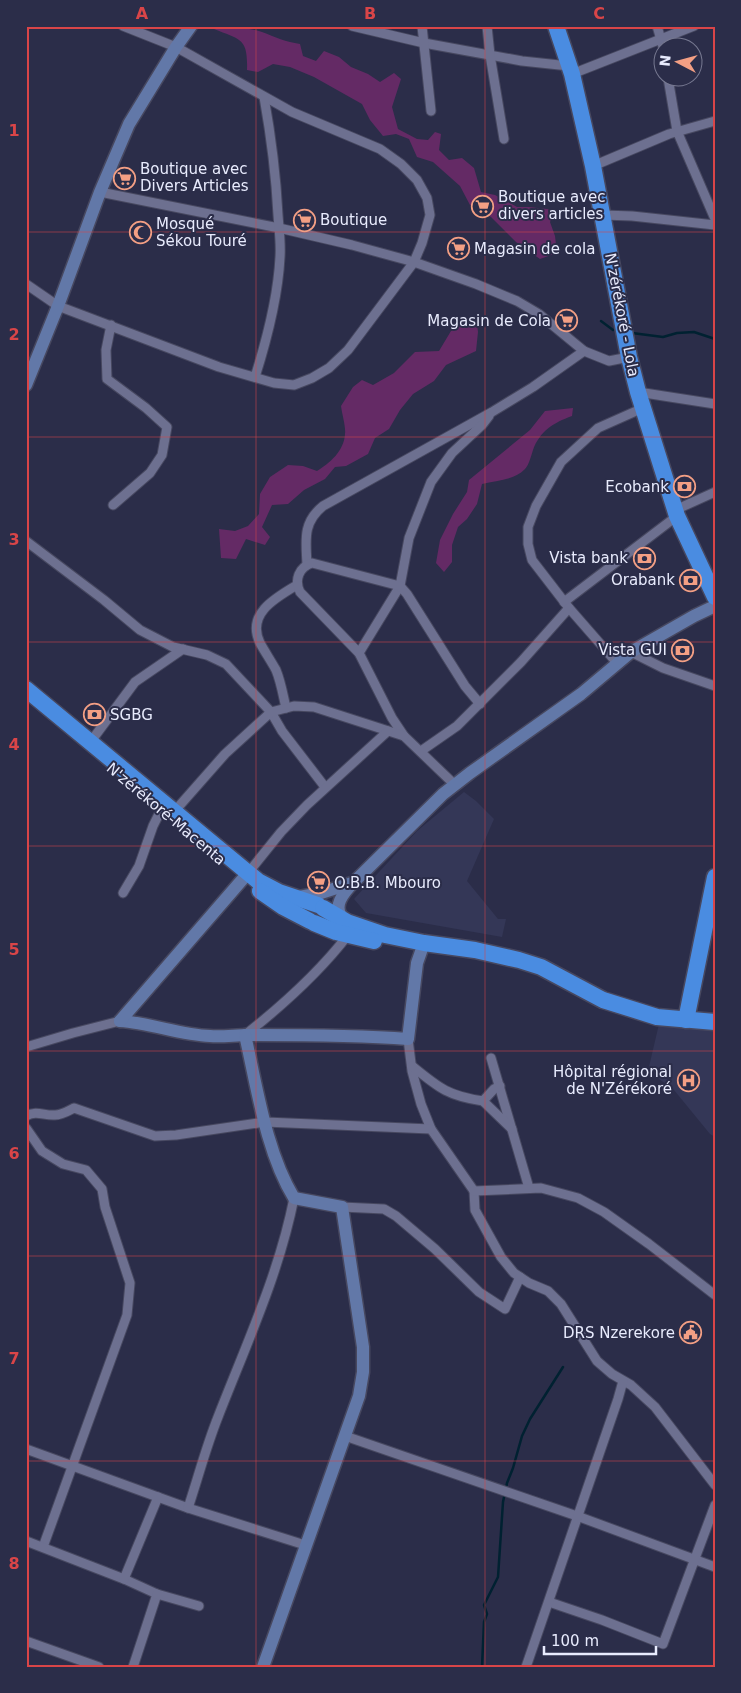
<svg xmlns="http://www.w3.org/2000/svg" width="741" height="1693" viewBox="0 0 741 1693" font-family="'DejaVu Sans',sans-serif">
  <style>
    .built { fill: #343757 }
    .green { fill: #642a65 }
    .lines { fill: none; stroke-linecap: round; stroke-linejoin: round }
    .stream { stroke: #002131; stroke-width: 2.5 }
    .street-casing { stroke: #474860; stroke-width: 11 }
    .secondary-casing { stroke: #474860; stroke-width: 15 }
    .highway-casing { stroke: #474860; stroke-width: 19 }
    .street { stroke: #6d7090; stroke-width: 9 }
    .secondary { stroke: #6278a8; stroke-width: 12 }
    .highway { stroke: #4a8ce1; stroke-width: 16 }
    .grid { fill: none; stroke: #d94548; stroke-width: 1; stroke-opacity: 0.55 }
    .labels { text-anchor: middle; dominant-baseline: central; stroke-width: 4; stroke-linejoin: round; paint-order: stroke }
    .poi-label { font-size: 15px; fill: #e8ebfd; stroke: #2b2d49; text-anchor: start }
    .street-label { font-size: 15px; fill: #e8ebfd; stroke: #2b2d49 }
    .neatline { fill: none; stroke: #d94548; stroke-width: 2 }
    .grid-label { font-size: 16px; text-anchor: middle; font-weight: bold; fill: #d94548 }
  </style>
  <rect width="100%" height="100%" fill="#2b2d49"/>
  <!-- built -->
  <g class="built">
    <polygon points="464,792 476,801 494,819 467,881 498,919 506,919 502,937 366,913 354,899 417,831"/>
    <polygon points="659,1024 715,1029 715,1137 710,1134 674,1090 648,1071"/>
  </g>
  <!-- green -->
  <g class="green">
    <path d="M 214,26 C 230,26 246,27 262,32 C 275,37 286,42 300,44 L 303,56 L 316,61 L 324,51 L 339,57 L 351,67 L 368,74 L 380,82 L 394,73 L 401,79 L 392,107 L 398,129 L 417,139 L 428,140 L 435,132 L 441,134 L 439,150 L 449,160 L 462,158 L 474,168 L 481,192 L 495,195 L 517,207 L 529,207 L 556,210 L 550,222 L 555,236 L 557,253 L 540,259 L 516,242 L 491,217 L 470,205 L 460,186 L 433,162 L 417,157 L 409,139 L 396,134 L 383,136 L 370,120 L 362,104 L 314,77 L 290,67 L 273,64 L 258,72 L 247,70 C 248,38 241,40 214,29 Z"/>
    <path d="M 468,319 L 477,324 L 478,332 L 476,351 L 446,365 L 434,381 L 413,394 L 400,410 L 389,429 L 375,438 L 368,454 L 346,466 L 335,467 L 325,479 L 304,490 L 288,504 L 272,505 L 262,527 L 270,537 L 265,545 L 246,539 L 236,559 L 221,558 L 219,529 L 235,531 L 248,526 L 259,514 L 260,494 L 270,477 L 288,465 L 303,466 L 317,471 C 330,463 344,451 345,434 C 346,427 342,414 341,406 L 353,387 L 362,380 L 373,385 L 394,373 L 415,352 L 439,351 L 451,331 Z"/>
    <path d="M 573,408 L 572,416 C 553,423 540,431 533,450 C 531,456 529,465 525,469 C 513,481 497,480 482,484 L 477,504 L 467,519 L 458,527 L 452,545 L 452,562 L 444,572 L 436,563 L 440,540 L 453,514 L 467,492 L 469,480 L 530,430 L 545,411 Z"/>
  </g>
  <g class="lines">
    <!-- stream -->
    <g class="stream">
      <polyline points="601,321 613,330"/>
      <polyline points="632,333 663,337 677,333 694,332 715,339"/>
      <polyline points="482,1667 484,1622 487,1614 484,1605 498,1577 503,1502 507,1483 513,1468 522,1436 530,1419 563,1367"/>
    </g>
    <defs>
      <g id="street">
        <polyline points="352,26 424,43 522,61 569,66"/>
        <polyline points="422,26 431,111"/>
        <polyline points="487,26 490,55 504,139"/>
        <polyline points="657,26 664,50"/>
        <polyline points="572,74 694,26"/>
        <polyline points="668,78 677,131 715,219"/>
        <polyline points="593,166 669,134 715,121"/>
        <polyline points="100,192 279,228 352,245 414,262 476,284 517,301 539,314 584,351 609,361 629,357"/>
        <polyline points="603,215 632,216 715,225"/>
        <polyline points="26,284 58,306 219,367 274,383 294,385 312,378 329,368 348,350 414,262 422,243 430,215 427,198 417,180 401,164 380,149 292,112 176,47 123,26"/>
        <polyline points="111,325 106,350 107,379 146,408 167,427 162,455 150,473 113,505"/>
        <path d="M 255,377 C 267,339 278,298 280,257 C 281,243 279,229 278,215 C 276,175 271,136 264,97"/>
        <polyline points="638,392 715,404"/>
        <polyline points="675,510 715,492"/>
        <polyline points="26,541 104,600 140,630 173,647 207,655 226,664 271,712 282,731 325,787"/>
        <path d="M 307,565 C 306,541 302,523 323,506 L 492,412 L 533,387 L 584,351"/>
        <polyline points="564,602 677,516"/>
        <polyline points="631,652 663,668 715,686"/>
        <polyline points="359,653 400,586 409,538 431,482 452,453 482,425 489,416"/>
        <polyline points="617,663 569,608 532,560 528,544 528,527 536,506 561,462 598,428 643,408"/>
        <path d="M 286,708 C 283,695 281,682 276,670 C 271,661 265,652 260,643 C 246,614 275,598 297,585"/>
        <polyline points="89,744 135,682 183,649"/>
        <polyline points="421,751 457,726 521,662 569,608"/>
        <path d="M 455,785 L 404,736 L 392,718 L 359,653 L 300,592 C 294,580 299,567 312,563 L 400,586 L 407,594 L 465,686 L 480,704"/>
        <polyline points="173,813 225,754 271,712 294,706 314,707 404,736"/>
        <polyline points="248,873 281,832 307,805 388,731"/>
        <polyline points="123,893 139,866 153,826 161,810"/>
        <path d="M 245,1035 C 283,1005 318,974 348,935"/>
        <polyline points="408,1039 412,1071 421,1104 431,1129 474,1191 475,1210 501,1257 514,1273 529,1283 548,1291 561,1304 597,1361 612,1374 631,1385 655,1407 715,1485"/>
        <polyline points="26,1047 73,1033 120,1021"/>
        <polyline points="491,1058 529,1188"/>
        <path d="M 412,1066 C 439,1088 448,1096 483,1101 L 494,1089 L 500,1086"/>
        <polyline points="483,1101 512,1129"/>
        <path d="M 26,1116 C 37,1110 44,1116 55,1115 C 62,1115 68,1111 74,1108 L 155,1136 L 176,1135 L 265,1122 L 431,1129"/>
        <polyline points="26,1128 42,1151 63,1164 86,1170 102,1189 105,1207 130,1283 127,1315 43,1547"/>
        <polyline points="474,1191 541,1188 578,1198 604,1212 649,1244 715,1295"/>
        <polyline points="342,1207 384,1209 396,1216 435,1249 479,1292 505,1309 520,1277"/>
        <polyline points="345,1436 577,1516 715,1567"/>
        <polyline points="26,1449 188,1508 305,1545"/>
        <path d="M 188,1508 C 198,1478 206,1447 218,1417 C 246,1345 279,1274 294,1198"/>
        <polyline points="26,1541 124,1579 157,1594 133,1667"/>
        <polyline points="124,1579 158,1497"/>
        <polyline points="157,1594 199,1606"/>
        <polyline points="549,1602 602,1620 663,1644 715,1505"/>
        <polyline points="26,1641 99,1667"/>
        <polyline points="526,1667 618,1399 623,1381"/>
      </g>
      <g id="secondary">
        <polyline points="26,385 58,306 100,192 129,124 176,47 191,26"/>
        <polyline points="299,897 321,893 352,883"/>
        <path d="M 345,920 C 330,908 344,892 354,882 L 443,794 L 470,773 L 581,694 L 631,652 L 694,616 L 715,606"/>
        <path d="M 120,1021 C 151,1023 180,1035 210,1036 C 223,1037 235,1035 248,1035 C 301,1035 354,1035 408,1039 L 417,963 L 424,943"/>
        <polyline points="120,1021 248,873"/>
        <path d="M 245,1035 C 257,1087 266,1152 294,1198 L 342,1207 L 363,1347 L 363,1372 L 359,1396 L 263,1667"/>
      </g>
      <g id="highway">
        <polyline points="556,26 572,74 593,166 629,357 638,392 677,516 715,597"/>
        <polyline points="26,689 258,881 279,892 318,905"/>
        <polyline points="260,891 283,907 310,921"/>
        <polyline points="323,908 347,922 385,935 424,943 475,950 519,960 541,967 603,1000 657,1017 715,1022"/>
        <polyline points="314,923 336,932 374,941"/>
        <polyline points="686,1020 715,877"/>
      </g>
    </defs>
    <!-- street casing -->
    <use href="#street" class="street-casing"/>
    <!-- secondary casing -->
    <use href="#secondary" class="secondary-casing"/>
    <!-- highway casing -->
    <use href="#highway" class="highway-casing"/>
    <!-- street -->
    <use href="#street" class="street"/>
    <!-- secondary -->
    <use href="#secondary" class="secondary"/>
    <!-- highway -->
    <use href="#highway" class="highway"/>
  </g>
  <!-- grid -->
  <path class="grid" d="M 256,26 L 256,1667M 485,26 L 485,1667M 26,232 L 715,232M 26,437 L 715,437M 26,642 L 715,642M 26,846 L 715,846M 26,1051 L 715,1051M 26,1256 L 715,1256M 26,1461 L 715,1461"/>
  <!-- icons -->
  <defs>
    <symbol id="supermarket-ring" viewBox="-11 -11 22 22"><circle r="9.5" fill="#2b2d49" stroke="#f39f84" stroke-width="1.5"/><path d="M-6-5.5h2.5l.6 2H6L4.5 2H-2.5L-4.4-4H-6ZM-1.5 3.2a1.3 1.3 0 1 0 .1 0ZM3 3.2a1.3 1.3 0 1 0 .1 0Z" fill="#f39f84"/></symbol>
    <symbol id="mosque-ring" viewBox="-11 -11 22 22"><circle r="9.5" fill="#2b2d49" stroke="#f39f84" stroke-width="1.5"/><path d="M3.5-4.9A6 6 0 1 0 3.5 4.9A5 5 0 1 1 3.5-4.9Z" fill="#f39f84"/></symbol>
    <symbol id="bank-ring" viewBox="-11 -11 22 22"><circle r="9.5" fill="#2b2d49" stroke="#f39f84" stroke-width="1.5"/><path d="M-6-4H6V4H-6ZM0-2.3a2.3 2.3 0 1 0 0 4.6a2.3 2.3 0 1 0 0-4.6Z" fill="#f39f84"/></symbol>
    <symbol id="hospital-ring" viewBox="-11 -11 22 22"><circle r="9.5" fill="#2b2d49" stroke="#f39f84" stroke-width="1.5"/><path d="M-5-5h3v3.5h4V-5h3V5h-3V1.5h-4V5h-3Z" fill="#f39f84"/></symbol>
    <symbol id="civic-ring" viewBox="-11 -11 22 22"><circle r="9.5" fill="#2b2d49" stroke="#f39f84" stroke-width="1.5"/><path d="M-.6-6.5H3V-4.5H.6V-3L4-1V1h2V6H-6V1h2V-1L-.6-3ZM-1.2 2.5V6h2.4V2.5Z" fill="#f39f84"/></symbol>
  </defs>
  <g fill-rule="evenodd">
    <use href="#supermarket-ring" x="112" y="166" width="25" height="25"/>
    <use href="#supermarket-ring" x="470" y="194" width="25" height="25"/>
    <use href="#supermarket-ring" x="292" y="208" width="25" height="25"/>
    <use href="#mosque-ring" x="128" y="220" width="25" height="25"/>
    <use href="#supermarket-ring" x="446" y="236" width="25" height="25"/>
    <use href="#supermarket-ring" x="554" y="308" width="25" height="25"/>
    <use href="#bank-ring" x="672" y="474" width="25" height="25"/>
    <use href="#bank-ring" x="632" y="546" width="25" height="25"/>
    <use href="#bank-ring" x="678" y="568" width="25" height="25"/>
    <use href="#bank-ring" x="670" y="638" width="25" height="25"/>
    <use href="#bank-ring" x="82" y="702" width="25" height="25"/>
    <use href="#supermarket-ring" x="306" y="870" width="25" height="25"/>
    <use href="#hospital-ring" x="676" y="1068" width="25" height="25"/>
    <use href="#civic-ring" x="678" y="1320" width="25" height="25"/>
  </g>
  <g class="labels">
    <!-- poi labels -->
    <g class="poi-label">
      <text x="140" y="169">Boutique avec<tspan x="140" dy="17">Divers Articles</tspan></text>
      <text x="498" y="197">Boutique avec<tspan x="498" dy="17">divers articles</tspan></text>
      <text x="320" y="220">Boutique</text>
      <text x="156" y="224">Mosqué<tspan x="156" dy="17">Sékou Touré</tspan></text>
      <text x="474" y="249">Magasin de cola</text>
      <text x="551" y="321" text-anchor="end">Magasin de Cola</text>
      <text x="669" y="487" text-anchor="end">Ecobank</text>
      <text x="628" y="558" text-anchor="end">Vista bank</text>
      <text x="675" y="580" text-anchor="end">Orabank</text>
      <text x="667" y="650" text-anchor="end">Vista GUI</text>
      <text x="110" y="715">SGBG</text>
      <text x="334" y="883">O.B.B. Mbouro</text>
      <text x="672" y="1072" text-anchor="end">Hôpital régional<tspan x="672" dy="17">de N'Zérékoré</tspan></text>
      <text x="675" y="1333" text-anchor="end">DRS Nzerekore</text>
    </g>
    <!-- street labels -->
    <g class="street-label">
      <text transform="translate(622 315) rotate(79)">N'zérékoré - Lola</text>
      <text transform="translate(166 814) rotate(40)">N'zérékoré-Macenta</text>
    </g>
  </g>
  <!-- border -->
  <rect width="741" height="1693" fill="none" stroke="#2b2d49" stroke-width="55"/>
  <!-- north arrow -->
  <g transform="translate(678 62) rotate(276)"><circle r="24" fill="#2b2d49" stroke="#777991"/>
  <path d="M0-4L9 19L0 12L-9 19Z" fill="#f39f84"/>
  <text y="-8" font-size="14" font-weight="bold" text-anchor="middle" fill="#e8ebfd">N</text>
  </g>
  <!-- scale -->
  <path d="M544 1646v8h112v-8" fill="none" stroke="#e8ebfd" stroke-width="2.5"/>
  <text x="551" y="1646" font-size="15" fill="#e8ebfd" stroke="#2b2d49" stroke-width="4" paint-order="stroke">100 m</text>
  <rect x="28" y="28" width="686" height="1638" class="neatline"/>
  <g class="grid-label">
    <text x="142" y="19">A</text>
    <text x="370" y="19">B</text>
    <text x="599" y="19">C</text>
    <text x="14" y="136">1</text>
    <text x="14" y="340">2</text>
    <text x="14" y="545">3</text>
    <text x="14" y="750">4</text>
    <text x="14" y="955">5</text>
    <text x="14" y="1159">6</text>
    <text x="14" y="1364">7</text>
    <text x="14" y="1569">8</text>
  </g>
</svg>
